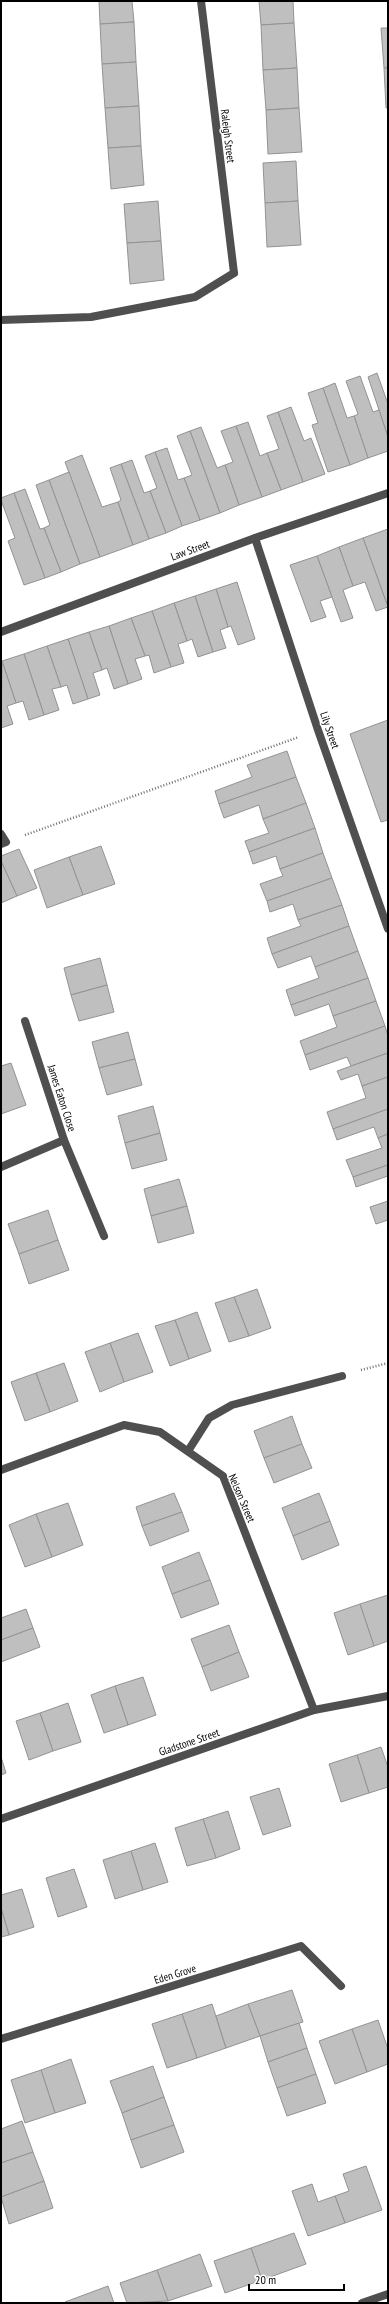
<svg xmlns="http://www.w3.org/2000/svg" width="389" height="2304" viewBox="0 0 389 2304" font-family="'PT Sans Narrow',sans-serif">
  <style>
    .building { fill: #bfbfbf; stroke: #939393 }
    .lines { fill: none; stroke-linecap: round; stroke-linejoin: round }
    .path { stroke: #717171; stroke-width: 2.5; stroke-dasharray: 1 2; stroke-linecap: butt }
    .service { stroke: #4f4f4f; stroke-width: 8 }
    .minor { stroke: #4f4f4f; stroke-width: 8 }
    .labels { text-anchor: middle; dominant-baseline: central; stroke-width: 3; stroke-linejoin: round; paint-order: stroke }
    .street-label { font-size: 11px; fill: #000; stroke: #fff }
  </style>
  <rect width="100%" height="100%" fill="#fff"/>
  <!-- building -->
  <g class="building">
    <polygon points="99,1 132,1 134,22 100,24"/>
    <polygon points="259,1 293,1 294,23 261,25"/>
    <polygon points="134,22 136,62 102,64 100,24"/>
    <polygon points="294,23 297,68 263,70 261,25"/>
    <polygon points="381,28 388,28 388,68 384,68"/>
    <polygon points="136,62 139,106 105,108 102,64"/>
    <polygon points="297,68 299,108 266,110 263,70"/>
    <polygon points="384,68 388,68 388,108 386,108"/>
    <polygon points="139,106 141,146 108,148 105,108"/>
    <polygon points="299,108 302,152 268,154 266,110"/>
    <polygon points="141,146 144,185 111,189 108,148"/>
    <polygon points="296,161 298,201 265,203 263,163"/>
    <polygon points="158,201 161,241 127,243 124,204"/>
    <polygon points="298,201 301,245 267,247 265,203"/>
    <polygon points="161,241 164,280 130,284 127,243"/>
    <polygon points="377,373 388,404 388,437 368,377"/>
    <polygon points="360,376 373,412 379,410 388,437 388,451 368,458 354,416 358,414 346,381"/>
    <polygon points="335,383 347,418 354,416 368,458 350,465 323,388"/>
    <polygon points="323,388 350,465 328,472 312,425 318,423 308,393"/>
    <polygon points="291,407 304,441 311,438 325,474 303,482 278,412"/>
    <polygon points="278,412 303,482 281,490 267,453 279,449 267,416"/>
    <polygon points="248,422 260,456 267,453 281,490 262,497 236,426"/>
    <polygon points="236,426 262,497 239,505 225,465 233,462 221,431"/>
    <polygon points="201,427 217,468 225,465 239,505 220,513 190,431"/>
    <polygon points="190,431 220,513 200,520 184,478 192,475 177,436"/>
    <polygon points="167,448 178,480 184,478 200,520 182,526 155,452"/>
    <polygon points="155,452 182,526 166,533 150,491 157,488 145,456"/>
    <polygon points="82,455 102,507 118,502 133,545 100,557 65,462"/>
    <polygon points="132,460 144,493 150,491 166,533 149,539 121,464"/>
    <polygon points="121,464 149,539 133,545 118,502 121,500 110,468"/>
    <polygon points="69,472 100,557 80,564 49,480"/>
    <polygon points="49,480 80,564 61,572 44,528 50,525 36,485"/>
    <polygon points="25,489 40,529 44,528 61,572 45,578 14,493"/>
    <polygon points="14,493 45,578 24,585 8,541 15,538 1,500 1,498"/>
    <polygon points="388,529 388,607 363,538"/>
    <polygon points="363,538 388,607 376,611 365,582 353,586 339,547"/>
    <polygon points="339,547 353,586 343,590 353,618 341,622 317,556"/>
    <polygon points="317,556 332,597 320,601 326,617 311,622 290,565"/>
    <polygon points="237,582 255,639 238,645 231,626 228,627 216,589"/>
    <polygon points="216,589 228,627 220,630 226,648 213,652 195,596"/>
    <polygon points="195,596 213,652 198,657 192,639 187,641 174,603"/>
    <polygon points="174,603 187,641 178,644 184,663 171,667 152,611"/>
    <polygon points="152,611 171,667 154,673 149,655 145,656 131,618"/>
    <polygon points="131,618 145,656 135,659 142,679 128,684 109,626"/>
    <polygon points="109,626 128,684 114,689 107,668 102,670 89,632"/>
    <polygon points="89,632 102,670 93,673 100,695 88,699 68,639"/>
    <polygon points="68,639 88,699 73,704 67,685 61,687 47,646"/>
    <polygon points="47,646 61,687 52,689 59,710 44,715 24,654"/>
    <polygon points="24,654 44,715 29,720 23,701 16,703 2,661"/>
    <polygon points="2,661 16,703 7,706 13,724 1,728"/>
    <polygon points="388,720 388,820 381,822 350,734"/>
    <polygon points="287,751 296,777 219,804 215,791 252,777 247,765"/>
    <polygon points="296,777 306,803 263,819 259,805 224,818 219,804"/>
    <polygon points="306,803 315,828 249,852 245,841 269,833 263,819"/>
    <polygon points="315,828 323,853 280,869 276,856 253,864 249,852"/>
    <polygon points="101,846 115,884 83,895 69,857"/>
    <polygon points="19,849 37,888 17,896 1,861 1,856"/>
    <polygon points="323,853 332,878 267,901 260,884 283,876 280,869"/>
    <polygon points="69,857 83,895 47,908 34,870"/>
    <polygon points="1,861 17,896 1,903"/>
    <polygon points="332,878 342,905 298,920 293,904 270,912 267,901"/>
    <polygon points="342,905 349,926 272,954 267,938 301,926 298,920"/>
    <polygon points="349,926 358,951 315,967 311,956 278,968 272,954"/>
    <polygon points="358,951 368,978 291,1005 286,990 319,978 315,967"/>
    <polygon points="100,958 107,985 71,995 64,968"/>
    <polygon points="368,978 376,1001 333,1016 329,1004 295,1016 291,1005"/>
    <polygon points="107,985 114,1012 79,1021 71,995"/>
    <polygon points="376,1001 385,1026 305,1055 300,1041 337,1027 333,1016"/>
    <polygon points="385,1026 388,1036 388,1053 351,1066 347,1057 310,1070 305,1055"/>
    <polygon points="128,1032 135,1059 99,1068 92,1042"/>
    <polygon points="388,1053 388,1077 362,1086 358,1074 341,1080 337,1071"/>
    <polygon points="135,1059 142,1085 107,1095 99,1068"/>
    <polygon points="11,1063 26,1105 1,1114 1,1066"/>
    <polygon points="388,1077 388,1109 333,1129 327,1112 366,1098 362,1086"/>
    <polygon points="153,1106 160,1133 125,1143 118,1116"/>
    <polygon points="388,1109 388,1134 378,1138 374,1127 337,1140 333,1129"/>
    <polygon points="160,1133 167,1160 132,1169 125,1143"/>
    <polygon points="388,1134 388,1165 353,1177 346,1160 382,1148 378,1138"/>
    <polygon points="388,1165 388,1176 356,1187 353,1177"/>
    <polygon points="179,1179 187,1206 151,1216 144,1189"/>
    <polygon points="388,1201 388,1220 376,1224 370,1207"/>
    <polygon points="187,1206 194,1233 158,1243 151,1216"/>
    <polygon points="48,1210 58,1240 19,1254 8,1224"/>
    <polygon points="58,1240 69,1270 29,1284 19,1254"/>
    <polygon points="257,1289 271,1328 249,1336 234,1297"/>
    <polygon points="234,1297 249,1336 229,1342 215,1303"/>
    <polygon points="197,1312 211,1351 189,1359 175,1320"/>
    <polygon points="175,1320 189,1359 170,1366 155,1326"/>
    <polygon points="138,1333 153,1372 124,1382 110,1343"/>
    <polygon points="110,1343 124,1382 100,1392 85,1352"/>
    <polygon points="64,1363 78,1401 50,1412 36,1373"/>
    <polygon points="36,1373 50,1412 25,1421 11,1382"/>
    <polygon points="292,1416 302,1444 264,1458 254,1431"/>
    <polygon points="302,1444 312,1468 274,1483 264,1458"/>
    <polygon points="174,1493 182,1512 142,1526 136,1507"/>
    <polygon points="319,1493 330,1521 293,1536 282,1508"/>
    <polygon points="68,1503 83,1545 52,1557 36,1514"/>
    <polygon points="182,1512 189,1531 150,1546 142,1526"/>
    <polygon points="36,1514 52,1557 25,1567 9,1525"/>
    <polygon points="330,1521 339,1545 302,1560 293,1536"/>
    <polygon points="199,1552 210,1580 172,1594 162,1567"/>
    <polygon points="210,1580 219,1604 181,1618 172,1594"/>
    <polygon points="388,1595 388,1641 374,1646 360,1604"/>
    <polygon points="360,1604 374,1646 348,1655 334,1613"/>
    <polygon points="26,1609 33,1628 1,1640 1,1618"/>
    <polygon points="229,1625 239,1652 202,1667 191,1639"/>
    <polygon points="33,1628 40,1647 1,1662 1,1640"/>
    <polygon points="239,1652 249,1677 211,1691 202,1667"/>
    <polygon points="143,1677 156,1715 128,1725 115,1686"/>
    <polygon points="115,1686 128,1725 104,1733 91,1695"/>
    <polygon points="68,1703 81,1742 53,1751 40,1713"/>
    <polygon points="40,1713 53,1751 29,1760 16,1721"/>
    <polygon points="381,1747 388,1767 388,1787 369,1793 357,1755"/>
    <polygon points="357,1755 369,1793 341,1802 329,1764"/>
    <polygon points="1,1757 6,1773 1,1775"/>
    <polygon points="279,1788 291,1826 263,1835 250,1797"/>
    <polygon points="228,1811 240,1849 216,1858 203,1819"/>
    <polygon points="203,1819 216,1858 187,1866 175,1828"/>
    <polygon points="155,1843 168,1882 143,1890 131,1851"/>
    <polygon points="131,1851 143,1890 115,1899 103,1860"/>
    <polygon points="74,1869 87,1907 58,1917 46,1878"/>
    <polygon points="22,1889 34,1927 9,1935 1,1908 1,1895"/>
    <polygon points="1,1908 9,1935 1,1937"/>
    <polygon points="292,1990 303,2022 260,2036 248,2004"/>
    <polygon points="212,2004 226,2048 197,2058 182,2014"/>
    <polygon points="248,2004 260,2036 226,2048 216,2016"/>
    <polygon points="182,2014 197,2058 167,2068 152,2024"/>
    <polygon points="378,2020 388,2049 388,2064 367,2072 352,2029"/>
    <polygon points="299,2023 307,2048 268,2062 260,2036"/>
    <polygon points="352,2029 367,2072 335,2084 319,2041"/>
    <polygon points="307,2048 316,2074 277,2088 268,2062"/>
    <polygon points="71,2059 86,2103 55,2113 41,2070"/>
    <polygon points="153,2066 164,2097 122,2113 110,2081"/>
    <polygon points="41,2070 55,2113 25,2123 11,2080"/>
    <polygon points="316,2074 326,2103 287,2116 277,2088"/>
    <polygon points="164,2097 174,2125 131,2140 122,2113"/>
    <polygon points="22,2121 33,2152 1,2163 1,2129"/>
    <polygon points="174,2125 184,2152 141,2168 131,2140"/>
    <polygon points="33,2152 44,2181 1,2197 1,2163"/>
    <polygon points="366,2166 382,2210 345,2223 335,2196 349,2191 343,2174"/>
    <polygon points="44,2181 53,2208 9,2224 1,2197"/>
    <polygon points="312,2184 318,2202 335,2196 345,2223 308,2236 292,2191"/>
    <polygon points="294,2233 306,2264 262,2280 251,2248"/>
    <polygon points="251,2248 262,2280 225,2293 214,2261"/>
    <polygon points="200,2254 212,2286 168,2301 157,2270"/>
    <polygon points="157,2270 168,2301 127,2303 120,2283"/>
    <polygon points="108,2286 114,2303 65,2303 65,2302"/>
  </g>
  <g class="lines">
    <!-- path -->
    <g class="path">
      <polyline points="25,835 299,737"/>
      <polyline points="361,1370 388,1363"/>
    </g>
    <!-- service -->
    <g class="service">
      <polyline points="1,320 91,317 195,297 234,273"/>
      <polyline points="64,1140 104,1236"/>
    </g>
    <!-- minor -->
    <g class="minor">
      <polyline points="201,1 234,273"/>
      <polyline points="255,538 318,730 388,929"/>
      <polyline points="1,632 255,538 388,493"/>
      <polyline points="1,834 6,842 1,844"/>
      <polyline points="1,1167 64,1140 25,1021"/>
      <polyline points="188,1451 209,1418 232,1405 342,1376"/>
      <polyline points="1,1470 124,1425 160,1432 223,1476 314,1710"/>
      <polyline points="1,1819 314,1710 388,1696"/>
      <polyline points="1,2039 301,1946 341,1986"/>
      <polyline points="362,2303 388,2294"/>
    </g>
  </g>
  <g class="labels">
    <!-- street labels -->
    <g class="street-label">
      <text transform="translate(228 136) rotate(83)">Raleigh Street</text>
      <text transform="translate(190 550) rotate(-20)">Law Street</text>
      <text transform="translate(330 730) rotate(71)">Lily Street</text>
      <text transform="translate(62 1098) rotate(72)">James Eaton Close</text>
      <text transform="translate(242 1498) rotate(67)">Nelson Street</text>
      <text transform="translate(189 1742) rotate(-19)">Gladstone Street</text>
      <text transform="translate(175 1974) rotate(-17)">Eden Grove</text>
    </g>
  </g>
  <!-- border -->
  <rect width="389" height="2304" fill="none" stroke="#000000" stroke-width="4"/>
  <!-- scale -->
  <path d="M249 2284v6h95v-6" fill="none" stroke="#000000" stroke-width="2"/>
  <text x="255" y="2284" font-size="12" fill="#000000" stroke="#ffffff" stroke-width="3" paint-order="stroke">20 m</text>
</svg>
